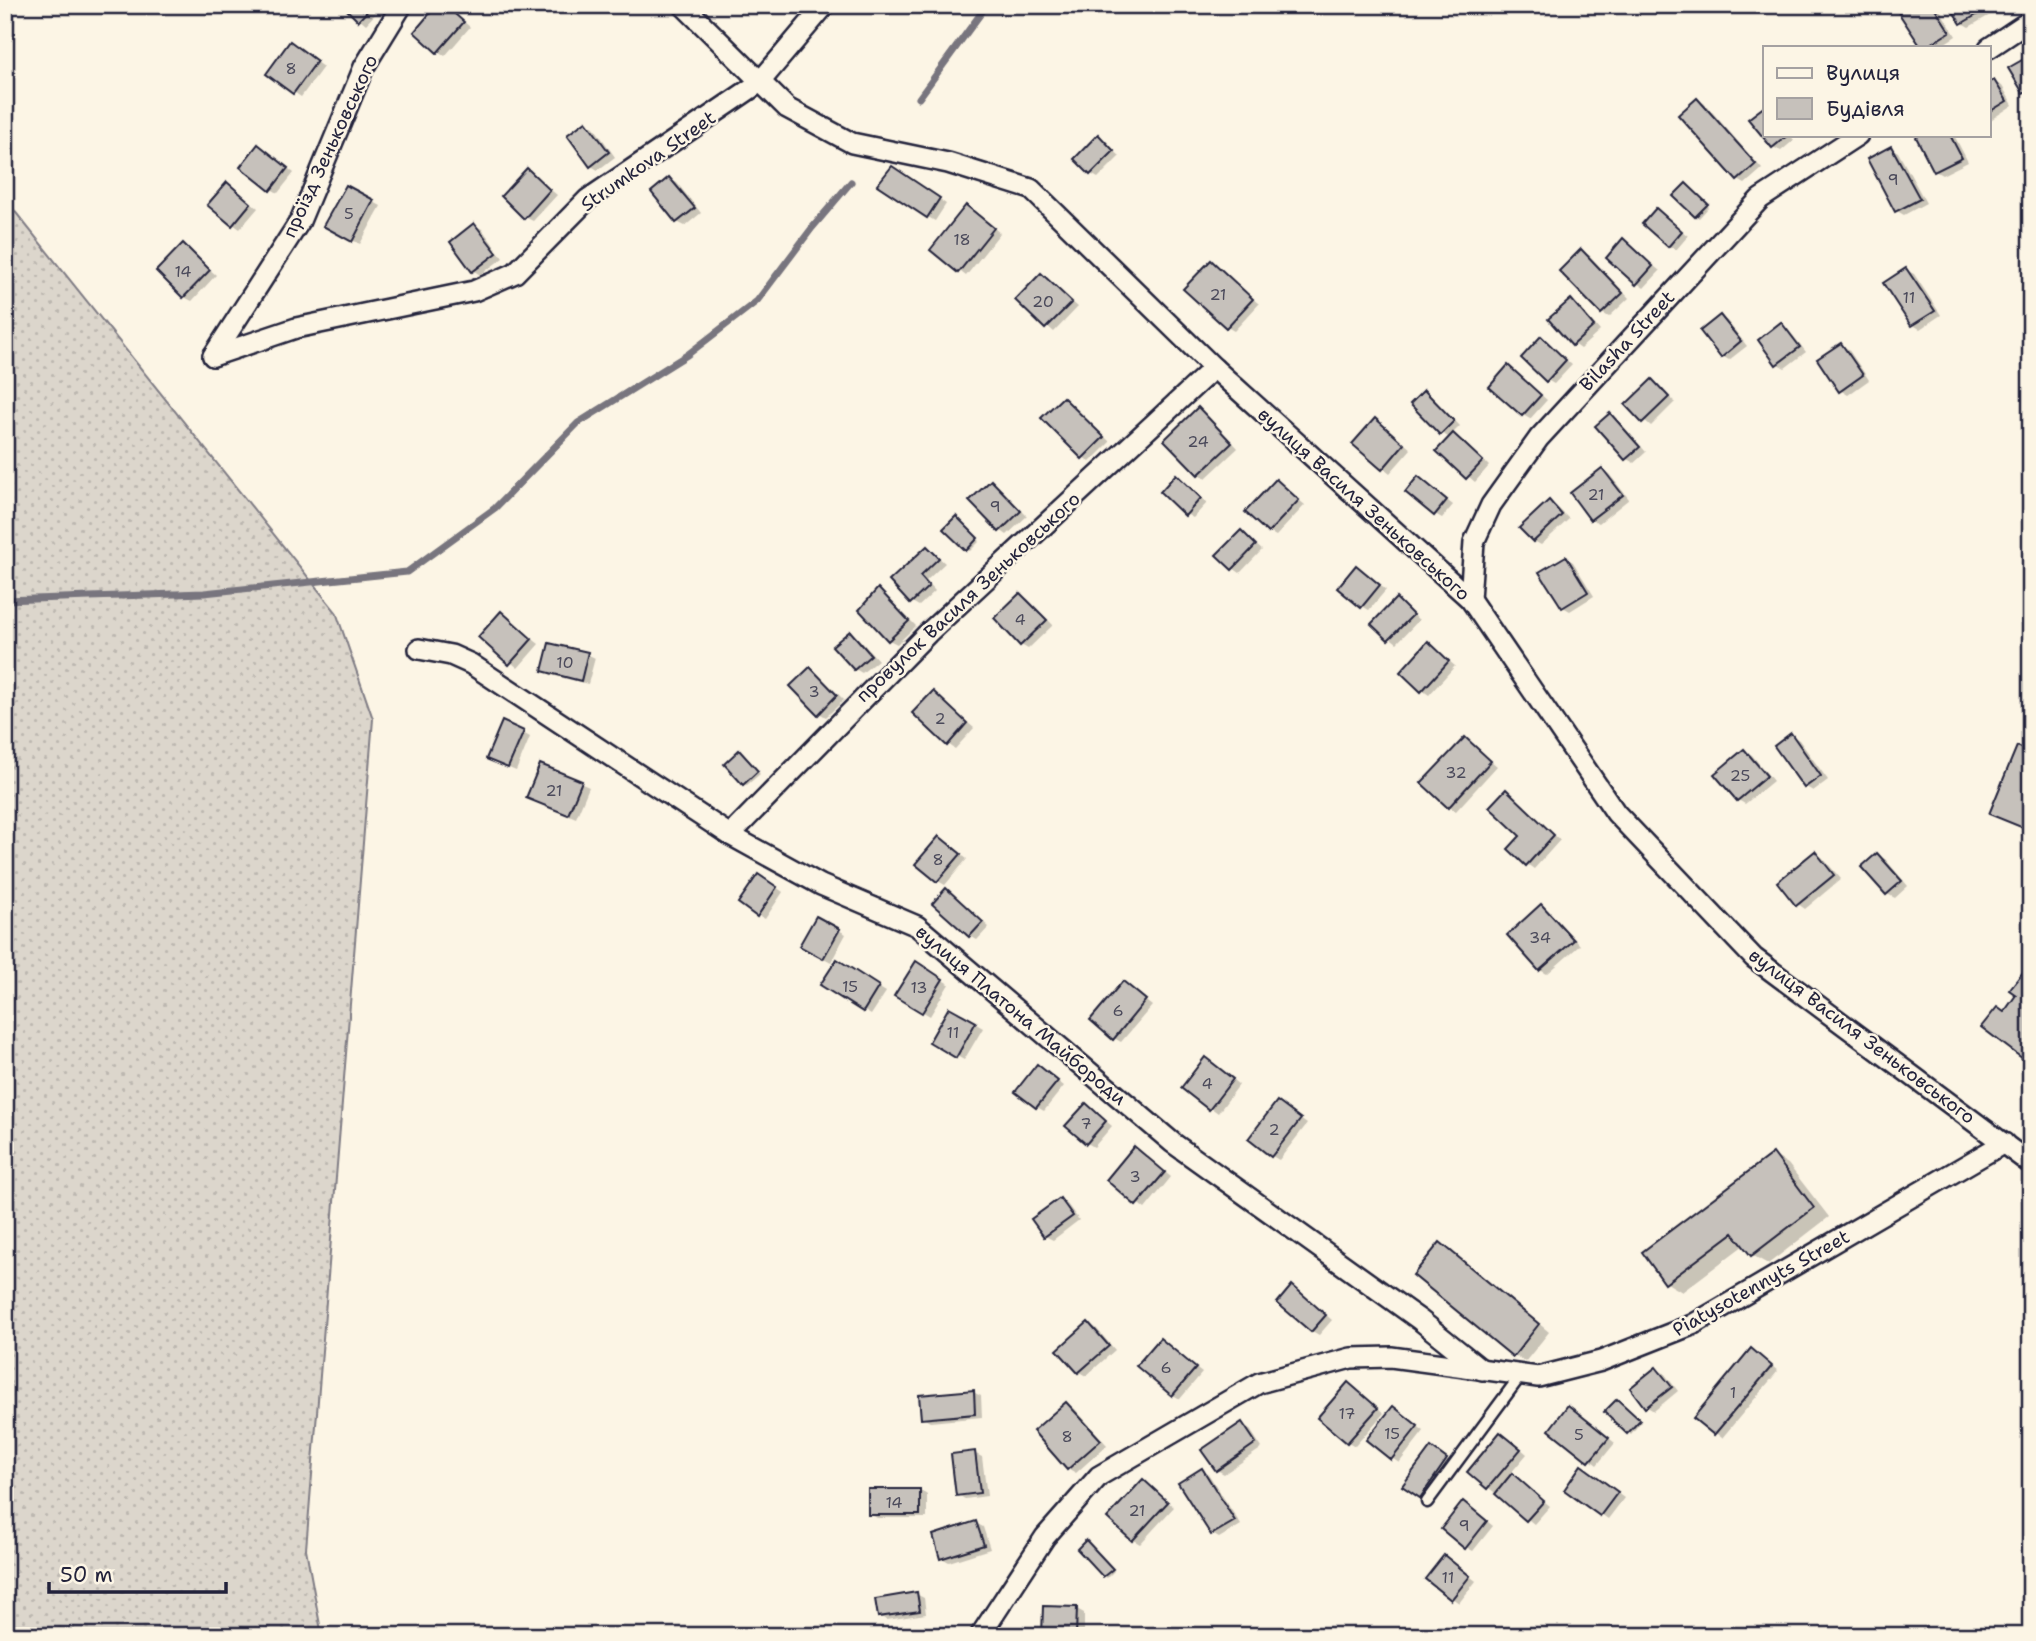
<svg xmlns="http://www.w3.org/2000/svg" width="2036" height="1641" viewBox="0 0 2036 1641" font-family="'Shantell Sans',sans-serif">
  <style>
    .grass { fill: url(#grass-dots); stroke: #7f7c84; stroke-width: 2 }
    .shadow { fill: #0003 }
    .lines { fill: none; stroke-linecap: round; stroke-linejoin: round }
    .stream { stroke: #78757e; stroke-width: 7 }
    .building { fill: #c6c1bb; stroke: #22223b; stroke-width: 2 }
    .service-casing { stroke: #22223b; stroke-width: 15 }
    .minor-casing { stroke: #22223b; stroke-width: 24 }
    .service { stroke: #fcf5e5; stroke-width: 10 }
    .minor { stroke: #fcf5e5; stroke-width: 19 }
    .labels { text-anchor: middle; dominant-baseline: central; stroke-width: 5; stroke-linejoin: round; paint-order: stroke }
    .number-label { font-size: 16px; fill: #4b4a5b }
    .street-label { font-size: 19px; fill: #22223b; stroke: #fcf5e5 }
  </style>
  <defs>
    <pattern id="grass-dots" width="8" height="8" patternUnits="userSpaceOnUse" patternTransform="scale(1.75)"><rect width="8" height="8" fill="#dcd6cc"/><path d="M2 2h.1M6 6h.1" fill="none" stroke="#bcb7b0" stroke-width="1.8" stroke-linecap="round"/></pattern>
  </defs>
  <rect width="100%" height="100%" fill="#fcf5e5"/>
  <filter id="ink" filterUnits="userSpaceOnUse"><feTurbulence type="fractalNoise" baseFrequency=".0143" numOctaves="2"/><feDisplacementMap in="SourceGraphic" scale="14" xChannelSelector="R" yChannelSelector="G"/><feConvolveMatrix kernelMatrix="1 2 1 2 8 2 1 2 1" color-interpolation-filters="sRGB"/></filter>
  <g filter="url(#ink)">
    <!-- grass -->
    <polygon class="grass" points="5,199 336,612 373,719 306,1549 322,1636 5,1636"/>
    <!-- shadow -->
    <g class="shadow">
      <polygon points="344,5 380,5 382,7 366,24"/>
      <polygon points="444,5 470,27 445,56 438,51"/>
      <polygon points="1912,5 1937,5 1956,36 1939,47 1923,47 1901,12"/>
      <polygon points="1952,5 1984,5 1990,15 1969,27 1962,23"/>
      <polygon points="297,48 323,67 301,97 268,74"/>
      <polygon points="1994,82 2002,86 2013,105 1989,121 1989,86"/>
      <polygon points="1698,100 1705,104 1762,169 1745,184 1738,180 1681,115"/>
      <polygon points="1751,119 1765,135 1790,135 1794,140 1781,151 1773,147"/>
      <polygon points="586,123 594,127 615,157 598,170 591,166"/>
      <polygon points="1923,135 1954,135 1968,162 1942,175 1935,171 1918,137"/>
      <polygon points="1098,136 1120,156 1098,178 1091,174"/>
      <polygon points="1891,148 1898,152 1926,203 1904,215 1897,211"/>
      <polygon points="266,151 294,173 278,193 271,189"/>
      <polygon points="527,170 557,195 533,221 525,217"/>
      <polygon points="900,173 946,204 935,221 928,217"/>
      <polygon points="670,179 677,183 701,213 685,226 677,222"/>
      <polygon points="228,184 258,208 240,229 233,224"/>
      <polygon points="346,187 381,206 360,244 325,226"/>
      <polygon points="1689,187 1709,207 1699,218 1696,216"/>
      <polygon points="974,212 1000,233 966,276 933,250"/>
      <polygon points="1663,215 1688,236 1676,250 1669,246"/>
      <polygon points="474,225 482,229 503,258 480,275 473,270"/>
      <polygon points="1624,241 1660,271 1644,288 1637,283"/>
      <polygon points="183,246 216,275 192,301 184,297"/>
      <polygon points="1581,251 1589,255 1629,298 1609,317 1602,313"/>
      <polygon points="1211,262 1259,304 1234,331 1227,327"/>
      <polygon points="1906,270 1914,274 1941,315 1920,329 1913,325"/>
      <polygon points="1041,275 1078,307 1054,332 1017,299"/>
      <polygon points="1571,301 1578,305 1600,331 1580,349 1573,344"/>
      <polygon points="1720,317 1727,321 1747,346 1729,360 1722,356"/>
      <polygon points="1781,324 1788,329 1806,352 1785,368 1778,364"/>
      <polygon points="1541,338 1572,365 1554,384 1547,380"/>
      <polygon points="1841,345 1848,349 1869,380 1848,395 1840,390"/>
      <polygon points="1515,372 1547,400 1530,419 1523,415"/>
      <polygon points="1652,381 1675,402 1651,426 1627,405"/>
      <polygon points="1424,392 1431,396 1460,426 1452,434 1461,439 1489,466 1475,482 1439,451 1450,438 1441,433"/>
      <polygon points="1063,399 1070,403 1110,442 1090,462 1083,457"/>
      <polygon points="1198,410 1206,414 1238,448 1206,478 1199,474"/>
      <polygon points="1610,415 1617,419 1646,452 1634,463 1627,459 1598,426"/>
      <polygon points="1382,425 1411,449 1390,473 1355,444"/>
      <polygon points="1602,470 1609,474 1629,499 1599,523 1591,519"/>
      <polygon points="1176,477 1207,503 1193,518 1186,514"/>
      <polygon points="1276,481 1305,505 1276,536 1269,532"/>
      <polygon points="991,482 998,486 1027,516 1007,535 1000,530"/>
      <polygon points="1425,483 1453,505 1442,518 1435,514"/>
      <polygon points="1549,502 1556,506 1569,519 1541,545 1534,541"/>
      <polygon points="959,520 980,541 970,551 967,550"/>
      <polygon points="1241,532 1262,550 1240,573 1233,568"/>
      <polygon points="928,548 945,563 926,581 935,591 919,606 912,602"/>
      <polygon points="1566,558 1573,562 1594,596 1570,611 1563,607"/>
      <polygon points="1364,572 1386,590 1369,610 1362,606"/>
      <polygon points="878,591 885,595 916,626 897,644 889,640 861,610"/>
      <polygon points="1021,595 1028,599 1053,625 1028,649 1021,645"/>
      <polygon points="1397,600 1419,620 1397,643 1373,624"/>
      <polygon points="501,614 539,644 518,668 481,637"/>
      <polygon points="850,633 857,637 878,660 862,673 855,669"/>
      <polygon points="1429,644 1455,666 1429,695 1422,690"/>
      <polygon points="587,654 595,658 588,684 551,675 544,670"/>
      <polygon points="810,669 817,673 844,700 826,717 819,713"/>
      <polygon points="933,693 974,728 955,749 948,744"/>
      <polygon points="523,733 530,737 516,771 495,762"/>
      <polygon points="1791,735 1799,740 1828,780 1813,791 1806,787"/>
      <polygon points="1465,739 1497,766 1456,811 1449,807"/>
      <polygon points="1744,751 1752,755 1773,781 1745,804 1738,800"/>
      <polygon points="740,752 760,774 747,785 744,784"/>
      <polygon points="2031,754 2031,832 1991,813"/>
      <polygon points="541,766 589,787 576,818 536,801"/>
      <polygon points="1506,792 1560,840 1534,869 1527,864 1523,836"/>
      <polygon points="939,838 967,859 945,885 938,881"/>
      <polygon points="1815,853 1822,857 1841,879 1805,909 1798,904"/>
      <polygon points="1877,855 1885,859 1908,886 1895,898 1887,894"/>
      <polygon points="766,880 783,892 765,919 758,915"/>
      <polygon points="946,890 989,927 977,940 970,936"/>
      <polygon points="1541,906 1548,910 1580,945 1547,974 1540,970"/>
      <polygon points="816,918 846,934 831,962 802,946"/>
      <polygon points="837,962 886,992 871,1015 823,985"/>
      <polygon points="916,964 949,984 930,1016 897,996"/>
      <polygon points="1123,983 1152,1006 1121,1042 1114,1038"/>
      <polygon points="950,1009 983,1028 964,1060 931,1042"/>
      <polygon points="1213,1063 1239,1085 1218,1113 1183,1087"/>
      <polygon points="1044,1071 1064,1086 1044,1111 1037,1107"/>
      <polygon points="1086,1105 1112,1126 1094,1147 1087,1143"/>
      <polygon points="1285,1108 1307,1124 1279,1160 1272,1156"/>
      <polygon points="1135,1148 1171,1177 1145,1209 1108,1180"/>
      <polygon points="1773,1155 1788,1164 1829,1217 1768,1264 1752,1255 1744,1245 1682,1292 1667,1283"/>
      <polygon points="1060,1200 1067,1204 1079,1220 1053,1240 1045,1236"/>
      <polygon points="1441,1244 1452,1251 1549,1332 1525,1362 1514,1355"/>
      <polygon points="1293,1287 1332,1320 1319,1335 1312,1331"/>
      <polygon points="1088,1324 1096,1328 1115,1350 1086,1376 1079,1372"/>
      <polygon points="1160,1340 1202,1373 1180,1399 1173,1395"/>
      <polygon points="1759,1355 1778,1371 1722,1438 1696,1418"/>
      <polygon points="1656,1369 1664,1373 1678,1391 1654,1411 1647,1407 1632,1389"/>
      <polygon points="1348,1384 1384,1413 1355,1446 1348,1442"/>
      <polygon points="973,1392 981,1396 982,1417 930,1422 923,1418"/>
      <polygon points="1620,1403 1641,1422 1631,1434 1628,1432"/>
      <polygon points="1067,1404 1074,1408 1107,1445 1076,1473 1069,1469 1035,1432"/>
      <polygon points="1576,1412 1615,1443 1597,1465 1551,1429"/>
      <polygon points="1400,1413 1424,1431 1399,1463 1392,1458"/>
      <polygon points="1242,1424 1249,1428 1262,1448 1224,1474 1217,1470"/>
      <polygon points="1508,1438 1527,1454 1510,1474 1550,1506 1534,1524 1469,1472"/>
      <polygon points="974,1453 982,1457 987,1496 965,1499 958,1495"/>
      <polygon points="1438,1454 1454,1465 1428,1501 1421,1497"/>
      <polygon points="1202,1470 1209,1475 1241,1525 1219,1538 1212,1534"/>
      <polygon points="1589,1472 1624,1498 1608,1519 1566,1489"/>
      <polygon points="1143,1481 1174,1507 1140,1544 1133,1540"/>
      <polygon points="920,1490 927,1495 927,1518 877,1518 870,1514"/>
      <polygon points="1471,1508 1493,1526 1473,1551 1466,1547"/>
      <polygon points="976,1523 983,1527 990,1549 949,1562 942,1558"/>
      <polygon points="1087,1542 1114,1571 1107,1578 1104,1576"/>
      <polygon points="1445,1557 1476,1581 1459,1603 1452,1598"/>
      <polygon points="916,1594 924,1598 926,1614 887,1620 879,1616"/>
      <polygon points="1045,1607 1077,1609 1084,1613 1084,1636 1044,1636"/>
      <polygon points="902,1628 910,1636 876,1636"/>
    </g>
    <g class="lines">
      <!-- stream -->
      <g class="stream">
        <polyline points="919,98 987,5"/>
        <polyline points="5,600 204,593 407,572 495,508 578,423 687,355 757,301 812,228 851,182"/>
      </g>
    </g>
    <!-- building -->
    <g class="building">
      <polygon points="342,5 373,5 358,21"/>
      <polygon points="437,5 445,5 464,22 437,53 414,32"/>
      <polygon points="1908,5 1933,5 1950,32 1926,47 1921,47 1898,12"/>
      <polygon points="1949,5 1980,5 1983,11 1961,24"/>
      <polygon points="290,41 317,61 293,94 266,74"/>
      <polygon points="2031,55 2031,89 2023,93 2008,68"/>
      <polygon points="1994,80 2007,101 1989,112 1989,83"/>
      <polygon points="1697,98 1756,164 1737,181 1678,115"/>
      <polygon points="1765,106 1765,135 1788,135 1772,148 1748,119"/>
      <polygon points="586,121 609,152 590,167 567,135"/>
      <polygon points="1098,134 1114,151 1090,175 1074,159"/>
      <polygon points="1919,135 1950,135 1962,158 1934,172 1916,137"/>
      <polygon points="258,144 288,168 270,191 240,167"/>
      <polygon points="1891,146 1920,199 1895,212 1867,159"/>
      <polygon points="892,166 940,198 927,218 877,185"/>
      <polygon points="527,168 550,190 524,219 501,196"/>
      <polygon points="669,177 695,208 676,223 651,192"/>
      <polygon points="227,182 251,203 232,226 207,205"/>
      <polygon points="1686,183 1708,204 1695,217 1673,196"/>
      <polygon points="346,185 374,200 352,242 323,226"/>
      <polygon points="966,205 994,228 958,273 930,250"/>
      <polygon points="1656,208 1682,231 1668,247 1642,224"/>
      <polygon points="474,223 497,253 472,272 450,242"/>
      <polygon points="1623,238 1653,266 1636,285 1606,258"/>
      <polygon points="183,243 210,270 183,298 156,271"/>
      <polygon points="1581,249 1623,293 1601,314 1559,271"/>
      <polygon points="1211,260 1253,299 1226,328 1183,289"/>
      <polygon points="1906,268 1935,311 1911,326 1883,283"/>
      <polygon points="1041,273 1072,302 1045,329 1015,300"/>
      <polygon points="1571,299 1594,326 1572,346 1548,319"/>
      <polygon points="1720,315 1741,341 1721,358 1700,331"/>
      <polygon points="1781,322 1800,347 1776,365 1758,340"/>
      <polygon points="1541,336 1566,360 1546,382 1521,358"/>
      <polygon points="1841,343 1863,375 1839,392 1817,359"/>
      <polygon points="1508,365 1541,395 1522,416 1489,387"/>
      <polygon points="1652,379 1669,397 1642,423 1625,405"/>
      <polygon points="1424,390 1454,421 1440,435 1410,404"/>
      <polygon points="1063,397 1104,437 1082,459 1041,418"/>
      <polygon points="1198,407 1232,443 1198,475 1164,440"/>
      <polygon points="1610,413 1640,447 1625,460 1595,426"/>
      <polygon points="1375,418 1404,444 1382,470 1352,444"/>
      <polygon points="1453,433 1483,461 1466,479 1436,451"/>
      <polygon points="1602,468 1623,495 1590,520 1570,493"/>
      <polygon points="1176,474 1201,498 1185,516 1160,492"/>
      <polygon points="1418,476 1447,500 1434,516 1405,492"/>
      <polygon points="1276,479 1299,500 1268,533 1245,512"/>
      <polygon points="991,480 1021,511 999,532 969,501"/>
      <polygon points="1549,500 1562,515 1533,542 1519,528"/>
      <polygon points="956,516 978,538 966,551 943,529"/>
      <polygon points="1241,530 1256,545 1232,570 1216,555"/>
      <polygon points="927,546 939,558 920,576 929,586 910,604 889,581"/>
      <polygon points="1566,556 1588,592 1562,608 1539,572"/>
      <polygon points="1356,565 1380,585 1361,608 1337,588"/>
      <polygon points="878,588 909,621 888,641 859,610"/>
      <polygon points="1020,593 1047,620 1020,646 994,618"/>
      <polygon points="1396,598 1413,615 1388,640 1371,624"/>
      <polygon points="501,611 532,639 509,665 478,637"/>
      <polygon points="850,631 871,655 854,670 832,646"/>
      <polygon points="1428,641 1449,661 1421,692 1400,672"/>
      <polygon points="549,643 588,652 581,681 542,671"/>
      <polygon points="810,667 837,695 818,715 790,686"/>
      <polygon points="933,691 967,723 947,746 912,713"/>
      <polygon points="502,721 524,731 508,768 486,759"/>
      <polygon points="1791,733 1821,776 1804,788 1774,746"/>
      <polygon points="1465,737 1491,761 1448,808 1421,783"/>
      <polygon points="2017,746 2031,752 2031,819 2026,829 1989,814"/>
      <polygon points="1744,749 1767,776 1737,801 1714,774"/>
      <polygon points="739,750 758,771 743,785 724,764"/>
      <polygon points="540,764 582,781 568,815 526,798"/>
      <polygon points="1506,789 1554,835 1526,866 1508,849 1520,836 1489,807"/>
      <polygon points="939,836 961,854 937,882 915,864"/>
      <polygon points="1815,851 1834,875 1796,906 1777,882"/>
      <polygon points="1877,853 1902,881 1886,895 1861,867"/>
      <polygon points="758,874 777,887 757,917 738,903"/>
      <polygon points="946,888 983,922 969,937 932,904"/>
      <polygon points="1541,904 1574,940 1539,971 1507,935"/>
      <polygon points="816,916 840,929 823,959 799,946"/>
      <polygon points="837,959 879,986 863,1012 820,985"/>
      <polygon points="916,961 943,979 922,1013 894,996"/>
      <polygon points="2031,962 2031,1065 1981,1027 1997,1007 2004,1012 2016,995 2009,990"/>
      <polygon points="1123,981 1146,1000 1113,1040 1090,1020"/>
      <polygon points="949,1007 976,1022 956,1058 929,1042"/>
      <polygon points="1205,1057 1233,1079 1209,1110 1181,1088"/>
      <polygon points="1037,1064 1058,1081 1036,1108 1015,1092"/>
      <polygon points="1277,1101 1301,1119 1271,1157 1248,1139"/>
      <polygon points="1086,1103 1106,1121 1086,1144 1065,1126"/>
      <polygon points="1134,1146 1165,1172 1136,1206 1106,1180"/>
      <polygon points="1773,1153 1814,1208 1751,1256 1733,1233 1665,1284 1642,1252"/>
      <polygon points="1060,1198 1073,1216 1044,1237 1031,1219"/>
      <polygon points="1440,1242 1539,1324 1513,1357 1413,1275"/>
      <polygon points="1292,1285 1326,1315 1311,1332 1277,1303"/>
      <polygon points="1088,1322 1109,1346 1078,1373 1057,1350"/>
      <polygon points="1160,1338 1196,1368 1172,1396 1136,1366"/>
      <polygon points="1751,1348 1772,1366 1714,1435 1693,1418"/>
      <polygon points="1656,1367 1672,1387 1645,1408 1630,1388"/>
      <polygon points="1348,1382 1378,1408 1347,1443 1317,1418"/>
      <polygon points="974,1390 975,1414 921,1419 919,1395"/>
      <polygon points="1617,1399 1640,1420 1627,1434 1604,1412"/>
      <polygon points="1066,1402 1101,1440 1067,1470 1033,1431"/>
      <polygon points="1568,1405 1609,1438 1589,1462 1549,1430"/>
      <polygon points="1393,1406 1418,1426 1391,1460 1366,1440"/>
      <polygon points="1242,1422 1256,1443 1216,1471 1201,1450"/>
      <polygon points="1500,1432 1521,1449 1487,1489 1467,1472"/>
      <polygon points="1431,1447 1447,1459 1420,1498 1402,1486"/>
      <polygon points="975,1451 980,1493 956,1496 951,1454"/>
      <polygon points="1581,1465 1618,1492 1600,1516 1564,1490"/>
      <polygon points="1202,1468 1235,1521 1211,1535 1178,1483"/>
      <polygon points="1512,1473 1544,1501 1526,1521 1495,1494"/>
      <polygon points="1143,1479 1168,1502 1132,1541 1107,1518"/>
      <rect x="868" y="1489" width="52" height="26"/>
      <polygon points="1463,1501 1487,1521 1465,1549 1441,1529"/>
      <polygon points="976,1521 984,1545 940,1559 933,1535"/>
      <polygon points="1086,1540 1113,1569 1103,1577 1077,1549"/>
      <polygon points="1444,1555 1470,1576 1451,1600 1425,1579"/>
      <polygon points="917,1592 920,1611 878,1617 875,1599"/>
      <polygon points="1043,1606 1077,1607 1076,1636 1042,1636"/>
      <polygon points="902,1627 904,1636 875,1636 874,1634"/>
    </g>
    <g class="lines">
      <defs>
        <polyline id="service" points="1427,1502 1521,1375"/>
        <g id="minor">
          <polyline points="683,5 787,108 852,143 948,163 1031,189 1214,368 1470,599 1616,813 1754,958 2031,1164"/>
          <polyline points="1989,48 2031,20"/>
          <polyline points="213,356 296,328 474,291 515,273 588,199 759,83 825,5"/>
          <polyline points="213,356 300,221 364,67 402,5"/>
          <polyline points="1470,599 1474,542 1491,505 1539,438 1760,199 1858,135"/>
          <polyline points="419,649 451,655 471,664 730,835 821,885 917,926 1173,1143 1420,1320 1482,1370"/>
          <polyline points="730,835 928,633 1214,368"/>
          <polyline points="980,1636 1045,1537 1099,1476 1259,1383 1351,1358 1391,1357 1538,1377 1601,1361 1692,1325 2004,1143"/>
        </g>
      </defs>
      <!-- service casing -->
      <use href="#service" class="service-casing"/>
      <!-- minor casing -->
      <use href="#minor" class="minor-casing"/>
      <!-- service -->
      <use href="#service" class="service"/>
      <!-- minor -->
      <use href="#minor" class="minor"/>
    </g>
  </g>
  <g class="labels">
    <!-- number labels -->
    <g class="number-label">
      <text x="291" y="68">8</text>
      <text x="1893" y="179">9</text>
      <text x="349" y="213">5</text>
      <text x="962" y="239">18</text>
      <text x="183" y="271">14</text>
      <text x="1218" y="294">21</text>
      <text x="1909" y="297">11</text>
      <text x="1043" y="301">20</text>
      <text x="1198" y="441">24</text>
      <text x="1596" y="494">21</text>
      <text x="995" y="506">9</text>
      <text x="1020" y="619">4</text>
      <text x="565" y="662">10</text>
      <text x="814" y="691">3</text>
      <text x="940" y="718">2</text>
      <text x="1456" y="772">32</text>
      <text x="1740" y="775">25</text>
      <text x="554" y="790">21</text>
      <text x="938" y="859">8</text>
      <text x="1540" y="937">34</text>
      <text x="850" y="986">15</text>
      <text x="919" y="987">13</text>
      <text x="1118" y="1010">6</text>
      <text x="953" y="1032">11</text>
      <text x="1207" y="1083">4</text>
      <text x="1086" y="1123">7</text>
      <text x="1274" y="1129">2</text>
      <text x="1135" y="1176">3</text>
      <text x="1166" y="1367">6</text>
      <text x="1733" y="1392">1</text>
      <text x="1347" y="1413">17</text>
      <text x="1392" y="1433">15</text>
      <text x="1579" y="1434">5</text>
      <text x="1067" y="1436">8</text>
      <text x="894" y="1502">14</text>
      <text x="1137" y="1510">21</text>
      <text x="1464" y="1525">9</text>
      <text x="1448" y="1577">11</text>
    </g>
    <!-- street labels -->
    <g class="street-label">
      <text transform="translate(330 146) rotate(-65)">проїзд Зеньковського</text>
      <text transform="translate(648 161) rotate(-35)">Strumkova Street</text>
      <text transform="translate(1627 341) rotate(-47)">Bilasha Street</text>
      <text transform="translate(1364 504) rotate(42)">вулиця Василя Зеньковського</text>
      <text transform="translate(968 597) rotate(-43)">провулок Василя Зеньковського</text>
      <text transform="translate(1021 1015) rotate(40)">вулиця Платона Майбороди</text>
      <text transform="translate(1862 1036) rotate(37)">вулиця Василя Зеньковського</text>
      <text transform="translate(1761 1283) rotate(-29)">Piatysotennyts Street</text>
    </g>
  </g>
  <!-- margin -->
  <rect width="2036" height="1641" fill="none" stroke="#fcf5e5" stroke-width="28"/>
  <rect x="14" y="14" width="2008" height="1613" fill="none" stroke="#22223b" stroke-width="2.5" filter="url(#ink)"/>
  <!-- legend -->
  <rect x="1763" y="46" width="228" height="91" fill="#fcf5e5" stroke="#a5a1a1" stroke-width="2"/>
  <rect x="1777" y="68" width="35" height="10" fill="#fcf5e5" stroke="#a5a1a1" stroke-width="2"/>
  <text x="1826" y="80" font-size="21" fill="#22223b">Вулиця</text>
  <rect x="1777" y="98" width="35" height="21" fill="#c6c1bb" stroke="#a5a1a1" stroke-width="2"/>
  <text x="1826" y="116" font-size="21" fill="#22223b">Будівля</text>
  <!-- scale -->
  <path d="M49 1582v10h177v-10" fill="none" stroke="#22223b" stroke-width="3.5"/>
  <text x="60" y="1582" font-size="21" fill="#22223b" stroke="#fcf5e5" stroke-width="5" paint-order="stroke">50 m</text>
</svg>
